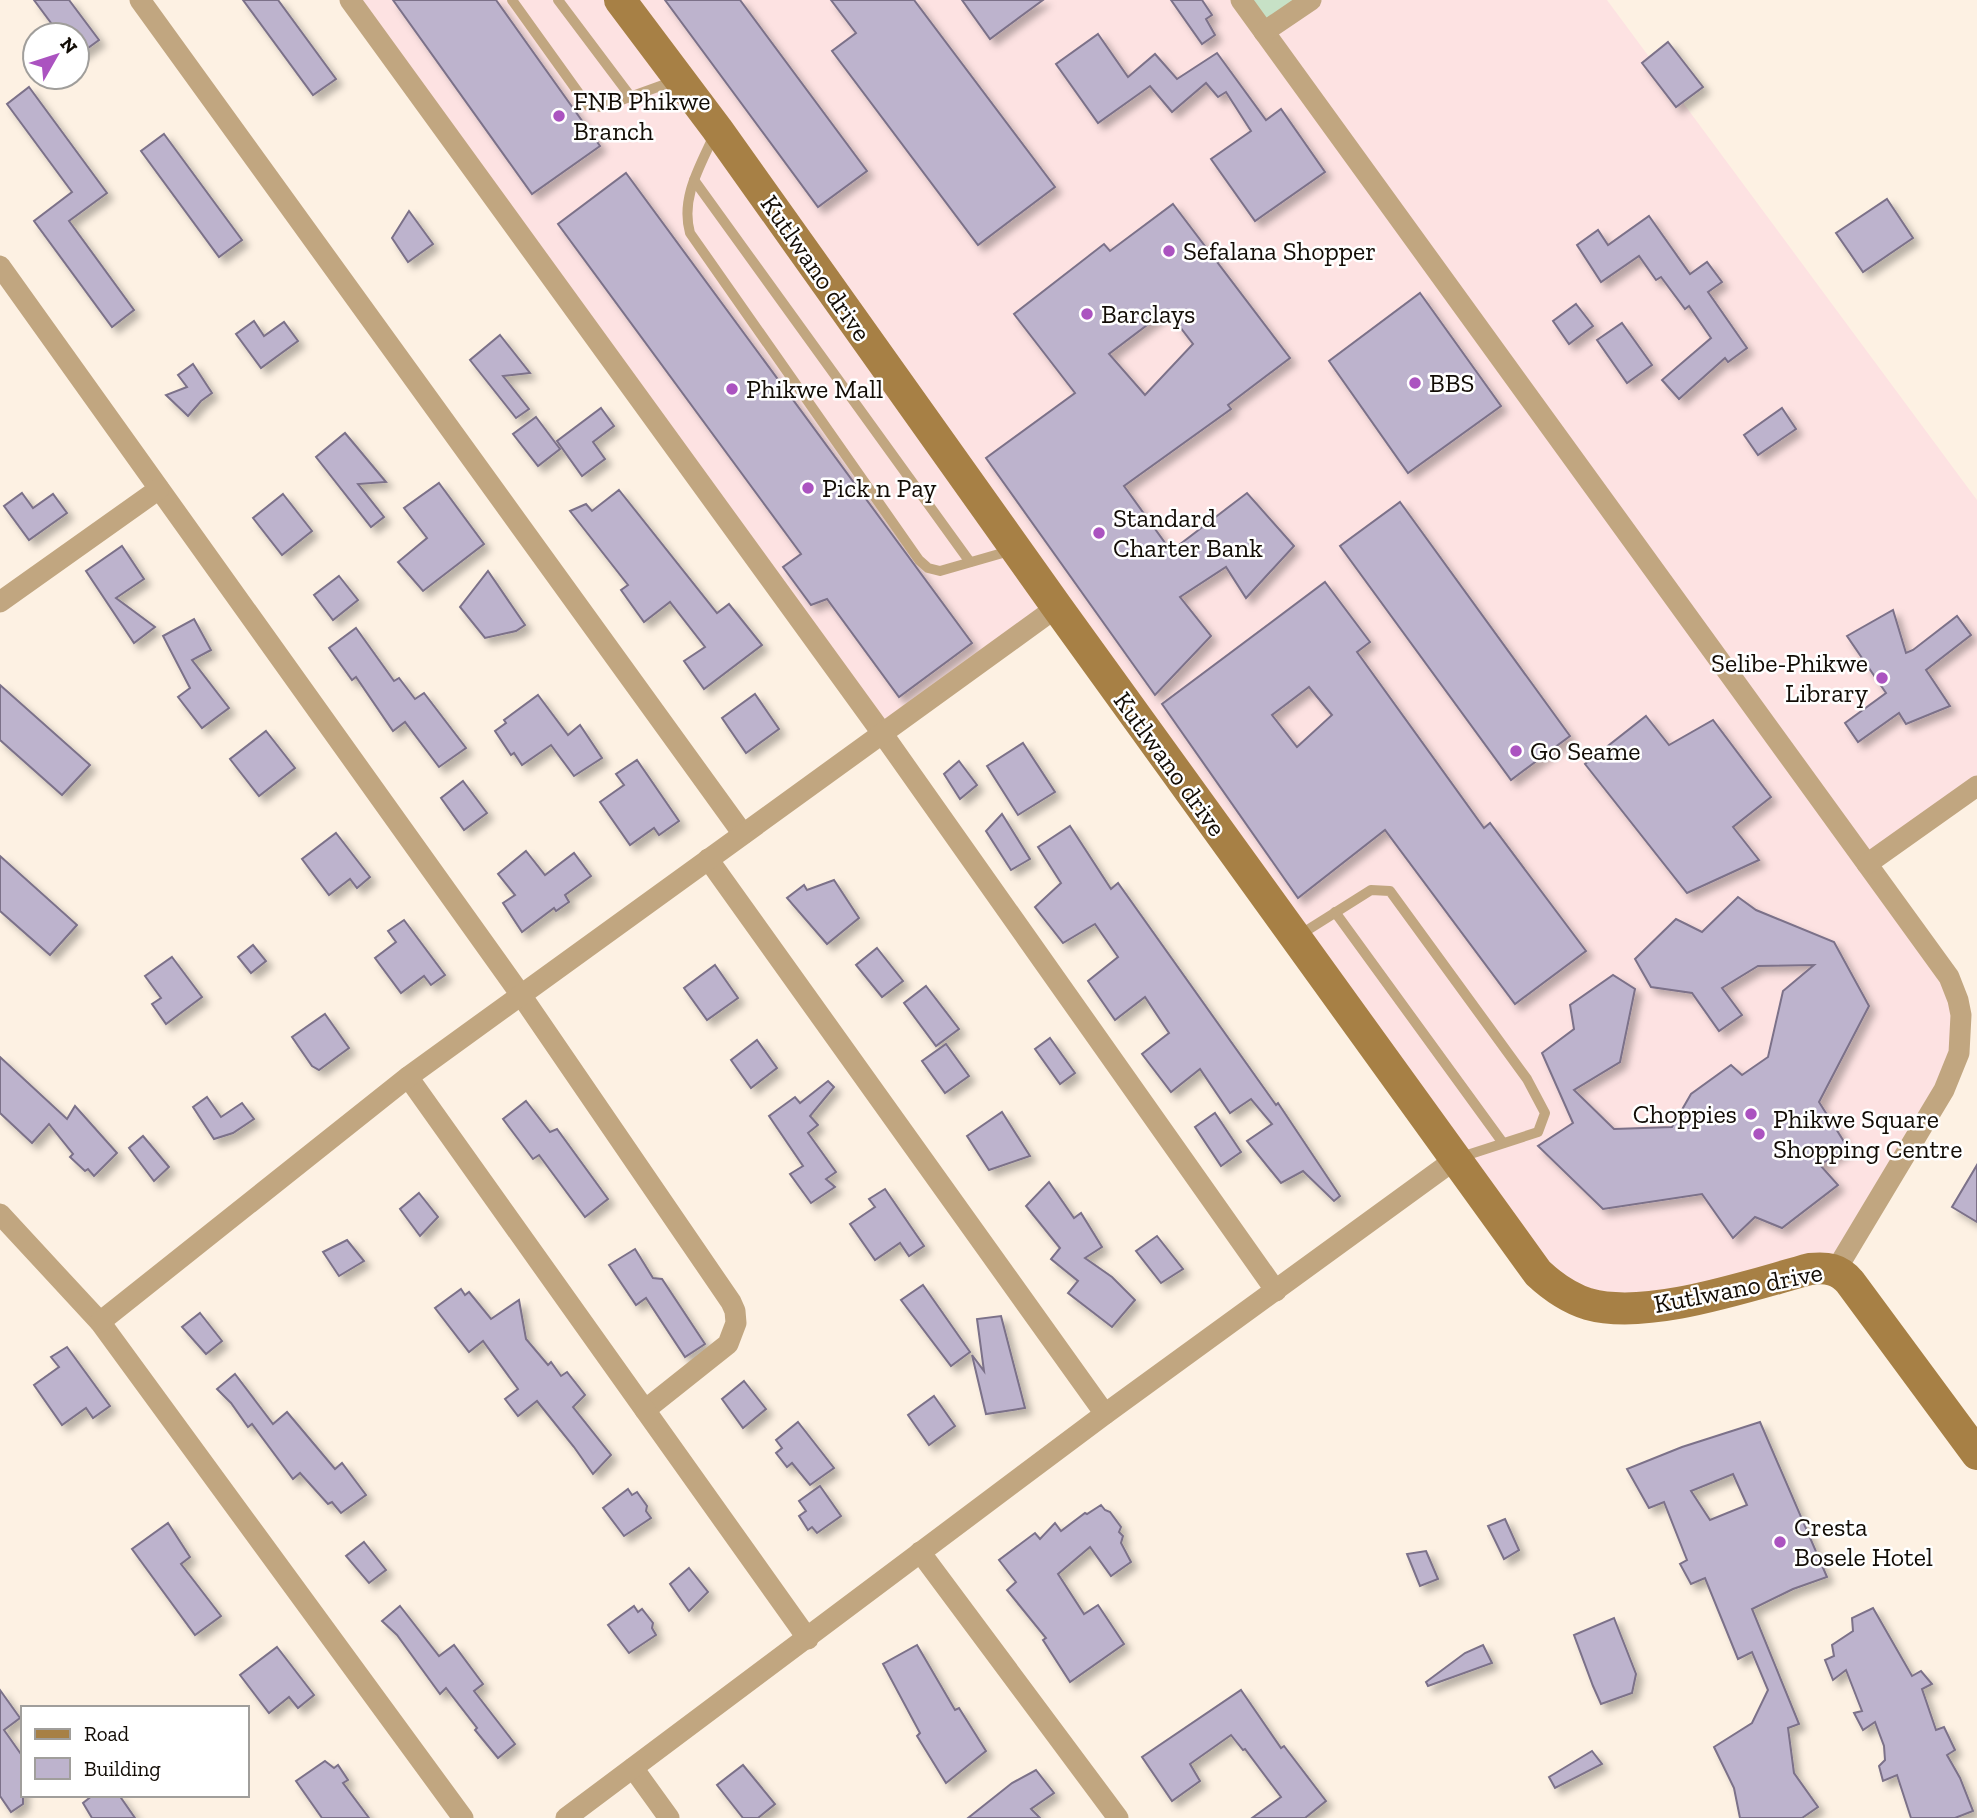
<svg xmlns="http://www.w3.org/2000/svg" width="1977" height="1818" viewBox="0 0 1977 1818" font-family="'Zilla Slab',serif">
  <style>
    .commercial { fill: #fde2e2 }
    .green { fill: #c7e1c6 }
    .building { fill: #bdb3cd; stroke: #7b7189; stroke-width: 2; fill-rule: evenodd; filter: url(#shadow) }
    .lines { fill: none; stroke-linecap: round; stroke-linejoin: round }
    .lane { stroke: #c1a680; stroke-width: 10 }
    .street { stroke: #c1a680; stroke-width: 21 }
    .secondary { stroke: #a78045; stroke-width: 32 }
    .poi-dot { fill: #ab53c0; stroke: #fff; stroke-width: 2.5 }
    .labels { text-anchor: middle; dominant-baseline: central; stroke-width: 5; stroke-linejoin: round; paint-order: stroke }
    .poi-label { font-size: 26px; fill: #120c05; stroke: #fff; text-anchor: start }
    .street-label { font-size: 26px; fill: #120c05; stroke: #fff }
  </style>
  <defs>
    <filter id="shadow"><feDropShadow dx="6" dy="6" stdDeviation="3.5" flood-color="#0004"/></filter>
  </defs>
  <rect width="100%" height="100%" fill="#fdf1e3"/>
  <!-- commercial -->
  <polygon class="commercial" points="350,0 1607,0 1977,500 1977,786 1867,865 1949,977 1961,1034 1844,1275 1658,1307 1572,1298 1057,607 882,733"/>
  <!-- green -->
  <polygon class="green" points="1241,0 1311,0 1264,32"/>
  <!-- building -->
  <g class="building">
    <polygon points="34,0 69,0 99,40 77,56 77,35 60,35"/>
    <polygon points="243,0 278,0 336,79 313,95"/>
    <polygon points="393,0 496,0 600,146 532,194"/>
    <polygon points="665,0 740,0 867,171 818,207"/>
    <polygon points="831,0 914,0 1055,187 978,245 832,51 856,33"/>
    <polygon points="962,0 1043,0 990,39"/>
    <polygon points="1171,0 1202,0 1212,15 1206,19 1215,35 1202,44"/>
    <polygon points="1098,34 1128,77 1155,54 1177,79 1217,53 1266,120 1281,109 1325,172 1255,221 1211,159 1251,131 1226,92 1218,97 1206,83 1172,112 1150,86 1098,123 1056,64"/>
    <polygon points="1668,42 1703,87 1676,107 1642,63"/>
    <polygon points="29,87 107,193 69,221 134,310 112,327 34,221 72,192 7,104"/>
    <polygon points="164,134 242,240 219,257 141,151"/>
    <polygon points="626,173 972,643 899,697 827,599 811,605 783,567 801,554 558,224"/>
    <polygon points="1887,199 1913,238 1863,272 1836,233"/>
    <path d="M 1173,204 L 1290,358 L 1228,405 L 1231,409 L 1124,486 L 1171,551 L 1247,493 L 1294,546 L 1246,598 L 1226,567 L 1180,597 L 1211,636 L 1155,695 L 986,458 L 1075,393 L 1014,314 L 1104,244 L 1110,251 ZM 1167,310 L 1193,344 L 1145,395 L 1109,354 Z"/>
    <polygon points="409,211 433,244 408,262 392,238"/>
    <polygon points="1649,216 1690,274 1707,262 1722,282 1708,292 1747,348 1728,362 1725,358 1679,399 1662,380 1711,338 1689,306 1685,309 1661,277 1656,280 1639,256 1601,282 1577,245 1598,230 1608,245"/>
    <polygon points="1420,293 1501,406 1408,473 1329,361"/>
    <polygon points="1576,304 1593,326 1569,344 1553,321"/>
    <polygon points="254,321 264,336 284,322 298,341 261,368 236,334"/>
    <polygon points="1622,323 1652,365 1627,383 1597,340"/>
    <polygon points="500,335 530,373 503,376 529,409 516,418 470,360"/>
    <polygon points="193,364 212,393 201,401 188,416 166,395 187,387 178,375"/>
    <polygon points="601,408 614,426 593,442 605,459 582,476 557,441"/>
    <polygon points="1782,408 1796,429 1758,455 1744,435"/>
    <polygon points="536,417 560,449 538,466 513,434"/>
    <polygon points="345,433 386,482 358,484 384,517 371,527 316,457"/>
    <polygon points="439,483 484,544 423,591 398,562 427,538 404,508"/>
    <polygon points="619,490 717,613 729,604 762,645 704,689 684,661 705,647 670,602 644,622 621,590 628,585 570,511 586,504 592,511"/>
    <polygon points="22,493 33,508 53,494 67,513 29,540 4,506"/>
    <polygon points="283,494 312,531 282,555 253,518"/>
    <polygon points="1400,502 1570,736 1511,780 1340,546"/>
    <polygon points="122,546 144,579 116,598 155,627 134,643 86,571"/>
    <polygon points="488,571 525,625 516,631 485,638 460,607"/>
    <polygon points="339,576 358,600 333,620 314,595"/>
    <path d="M 1325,582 L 1370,642 L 1357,652 L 1484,828 L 1490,823 L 1586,951 L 1515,1004 L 1385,830 L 1298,898 L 1162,704 ZM 1309,687 L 1332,715 L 1297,747 L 1272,715 Z"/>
    <polygon points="1893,610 1906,653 1913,650 1957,616 1971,635 1926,670 1950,706 1906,724 1899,713 1858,742 1845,723 1886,693 1847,636"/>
    <polygon points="194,619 211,650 192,660 229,708 202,728 178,697 190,688 163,636"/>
    <polygon points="356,628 394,681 399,678 415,699 424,693 466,748 439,767 405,722 393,731 356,677 352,680 329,648"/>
    <polygon points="0,685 90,765 62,795 0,740"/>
    <polygon points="755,694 779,729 746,753 722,718"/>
    <polygon points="538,695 568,735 580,725 602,758 574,776 551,745 522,765 514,753 511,755 495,731 506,723 504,720"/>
    <polygon points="1646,716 1669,745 1713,720 1771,797 1733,827 1759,860 1687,893 1585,764"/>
    <polygon points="266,731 295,768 259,796 230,759"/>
    <polygon points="1023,743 1055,792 1018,815 987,766"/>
    <polygon points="637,760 679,821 659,835 654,828 630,845 600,802 624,785 616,774"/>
    <polygon points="959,761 977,785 960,799 944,774"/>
    <polygon points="463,781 487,813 464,830 441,798"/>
    <polygon points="1002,814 1030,859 1011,870 986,831"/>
    <polygon points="1070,826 1111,889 1118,883 1276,1105 1278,1103 1340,1196 1334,1201 1303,1171 1281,1183 1247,1141 1272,1124 1251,1099 1230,1113 1200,1069 1171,1092 1142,1054 1169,1033 1145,997 1115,1020 1088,981 1118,957 1095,924 1063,943 1035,907 1061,883 1038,847"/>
    <polygon points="336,833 370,877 357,888 350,879 329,895 302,859"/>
    <polygon points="526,851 545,875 574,853 591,876 565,895 569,902 556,911 554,908 522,932 503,903 515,895 498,874"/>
    <polygon points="0,856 77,925 50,955 0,911"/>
    <polygon points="834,880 859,918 827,944 787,898 804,885 807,890"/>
    <polygon points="1738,897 1756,910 1834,942 1869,1006 1819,1102 1848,1148 1820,1165 1838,1185 1782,1228 1755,1217 1733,1238 1702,1194 1603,1209 1538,1146 1573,1123 1542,1053 1574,1029 1570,1005 1613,975 1635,989 1620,1062 1574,1090 1614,1129 1672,1127 1691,1094 1731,1065 1742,1075 1768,1057 1783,991 1814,965 1758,966 1722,988 1742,1015 1719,1031 1692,993 1651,987 1635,959 1676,919 1702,932"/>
    <polygon points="404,920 445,975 431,985 424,976 401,993 375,958 396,942 388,931"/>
    <polygon points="253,945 266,961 251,973 238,957"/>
    <polygon points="877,948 903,981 882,997 856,965"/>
    <polygon points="172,957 202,997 166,1024 152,1004 161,998 145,976"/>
    <polygon points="715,965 738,998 707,1020 684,988"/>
    <polygon points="926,986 959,1029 936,1046 904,1003"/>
    <polygon points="325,1014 349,1048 319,1070 312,1066 292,1037"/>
    <polygon points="1050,1038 1075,1073 1060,1084 1035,1049"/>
    <polygon points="757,1040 777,1068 751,1088 731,1060"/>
    <polygon points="946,1044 969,1076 945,1093 922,1061"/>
    <polygon points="0,1057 67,1119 75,1106 117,1153 94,1176 88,1169 85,1171 70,1157 73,1154 49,1124 32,1143 0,1113"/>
    <polygon points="828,1081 834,1087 810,1116 818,1125 808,1133 836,1172 826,1179 835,1187 811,1203 790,1174 803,1166 769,1116 795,1097 800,1103"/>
    <polygon points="207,1097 221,1117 242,1103 254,1119 233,1133 214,1139 193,1107"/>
    <polygon points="526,1101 550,1132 557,1129 608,1199 585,1217 539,1155 533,1159 503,1119"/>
    <polygon points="1002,1112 1030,1156 989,1170 967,1136"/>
    <polygon points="1215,1113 1241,1152 1221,1166 1195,1127"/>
    <polygon points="143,1136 169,1167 154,1181 129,1148"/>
    <polygon points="1977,1165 1977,1222 1952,1207"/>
    <polygon points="1049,1182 1074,1218 1081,1213 1102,1247 1085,1258 1112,1277 1135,1300 1112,1327 1068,1293 1078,1281 1051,1259 1060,1248 1026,1206"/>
    <polygon points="885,1189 924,1246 909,1256 900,1243 875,1260 850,1224 875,1207 869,1199"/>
    <polygon points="419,1193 438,1217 420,1236 400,1209"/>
    <polygon points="1157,1236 1183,1269 1161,1283 1136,1251"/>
    <polygon points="347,1240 364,1261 339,1276 323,1252"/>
    <polygon points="635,1249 653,1278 662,1279 705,1344 685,1357 646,1298 636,1305 609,1265"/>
    <polygon points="923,1285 970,1352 951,1366 901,1300"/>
    <polygon points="461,1289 465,1295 469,1292 491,1319 519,1300 526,1339 548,1365 551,1362 561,1376 567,1372 585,1395 573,1407 611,1455 593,1474 574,1447 537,1401 518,1416 505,1399 518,1389 483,1341 469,1352 435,1308"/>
    <polygon points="200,1313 222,1341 206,1354 182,1327"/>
    <polygon points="1001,1316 1025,1408 986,1414 972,1355 984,1371 977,1319"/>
    <polygon points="67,1347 110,1406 93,1418 86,1408 62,1425 34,1385 59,1367 51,1357"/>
    <polygon points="235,1374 273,1424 287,1412 335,1469 342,1463 366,1495 341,1513 332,1502 328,1504 300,1473 293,1479 252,1424 248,1427 231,1403 217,1389"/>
    <polygon points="744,1381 766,1409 743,1428 722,1399"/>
    <polygon points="934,1396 955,1426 929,1445 908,1415"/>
    <polygon points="798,1422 834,1468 810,1485 792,1463 787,1467 776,1453 782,1448 776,1440"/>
    <path d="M 1760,1422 L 1827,1577 L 1793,1589 L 1752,1609 L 1799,1724 L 1788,1728 L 1794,1773 L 1818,1807 L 1802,1818 L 1740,1818 L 1734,1788 L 1714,1747 L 1752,1723 L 1768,1690 L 1752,1652 L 1738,1659 L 1705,1578 L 1691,1584 L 1680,1564 L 1687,1560 L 1664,1502 L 1649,1508 L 1627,1469 L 1682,1447 ZM 1733,1474 L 1747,1505 L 1710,1520 L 1691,1491 Z"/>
    <polygon points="820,1486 841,1516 817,1533 812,1527 808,1530 799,1516 806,1511 799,1501"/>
    <polygon points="628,1489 632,1495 637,1492 647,1506 646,1511 651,1518 624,1536 603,1508"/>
    <polygon points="1101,1505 1105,1510 1110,1512 1121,1527 1119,1532 1123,1536 1121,1543 1131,1562 1111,1576 1090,1547 1058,1574 1084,1614 1098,1605 1124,1644 1070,1682 1043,1640 1046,1638 1007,1590 1016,1582 999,1560 1035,1533 1040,1539 1055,1523 1061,1531 1085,1513 1087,1514"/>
    <polygon points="1505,1519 1519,1550 1504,1559 1488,1526"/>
    <polygon points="168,1523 190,1557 181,1564 221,1616 195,1635 132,1549"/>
    <polygon points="364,1542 386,1570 369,1583 346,1556"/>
    <polygon points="1426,1551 1438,1579 1420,1586 1407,1554"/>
    <polygon points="689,1568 708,1592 689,1611 670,1584"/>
    <polygon points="400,1606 439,1656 454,1645 483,1684 474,1691 515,1744 498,1758 475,1730 477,1728 446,1688 440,1694 397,1635 382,1621"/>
    <polygon points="634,1606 638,1612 642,1609 653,1623 652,1628 656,1635 629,1653 608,1625"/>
    <polygon points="1873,1608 1912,1676 1921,1671 1932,1684 1922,1689 1936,1730 1944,1727 1955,1750 1947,1755 1960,1778 1973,1811 1955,1818 1911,1818 1897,1775 1883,1781 1879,1766 1885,1760 1884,1746 1875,1722 1863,1730 1854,1713 1862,1711 1846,1670 1833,1680 1825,1660 1834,1656 1832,1645 1853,1631 1852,1618"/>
    <polygon points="1614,1618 1636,1674 1632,1693 1601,1704 1593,1686 1574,1635"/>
    <polygon points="917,1645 955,1710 959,1708 986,1751 946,1783 917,1736 920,1733 883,1664"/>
    <polygon points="1483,1645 1492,1663 1428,1686 1426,1682 1465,1653"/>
    <polygon points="277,1647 314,1695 298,1708 289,1697 269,1713 240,1675"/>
    <polygon points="0,1690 20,1718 4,1730 23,1757 23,1804 11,1812 0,1796"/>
    <polygon points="1241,1690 1281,1748 1284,1746 1326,1801 1305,1818 1252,1818 1281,1797 1245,1749 1243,1750 1231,1735 1190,1764 1200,1781 1172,1801 1142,1757"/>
    <polygon points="1592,1751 1602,1764 1555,1788 1549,1777"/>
    <polygon points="325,1761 334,1768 338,1765 348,1780 343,1783 369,1818 322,1818 296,1781"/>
    <polygon points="743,1765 775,1804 758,1818 743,1818 717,1785"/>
    <polygon points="1036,1770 1054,1793 1031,1809 1040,1818 968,1818 1012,1783"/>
    <polygon points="93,1795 119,1795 135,1818 92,1818 83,1803"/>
  </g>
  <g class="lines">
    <!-- lane -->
    <g class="lane">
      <polyline points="512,0 588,106 602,107 677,80"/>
      <polyline points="558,0 631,97"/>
      <path d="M 715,133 C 701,165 680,197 690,233 L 919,560 L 928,568 L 940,571 L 1013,550"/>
      <polyline points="694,180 970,562"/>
      <polyline points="1335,912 1503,1143"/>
      <polyline points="1298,936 1371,890 1390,891 1527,1079 1545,1113 1538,1132 1458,1158"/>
    </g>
    <!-- street -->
    <g class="street">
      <polyline points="140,0 743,834"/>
      <polyline points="350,0 882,733 1276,1291"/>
      <polyline points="1241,0 1949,977 1958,1000 1961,1015 1959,1053 1944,1090 1836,1270"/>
      <polyline points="1264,32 1311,0"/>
      <polyline points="0,266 521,995 731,1302 735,1311 736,1323 728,1344 645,1410"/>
      <polyline points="0,602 159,489"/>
      <polyline points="708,859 1105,1414"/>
      <polyline points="1867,864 1977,786"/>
      <polyline points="408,1077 808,1639"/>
      <polyline points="0,1214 100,1322 463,1818"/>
      <polyline points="100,1322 408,1077 1057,607"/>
      <polyline points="920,1552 1118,1818"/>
      <polyline points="633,1768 669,1818"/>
      <polyline points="566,1818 1105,1414 1457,1158"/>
    </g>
    <!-- secondary -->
    <path class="secondary" d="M 620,0 L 717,129 L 1057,607 L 1538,1273 C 1553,1287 1569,1298 1588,1304 C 1648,1321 1750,1285 1810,1269 C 1827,1267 1839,1269 1850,1282 L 1977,1454"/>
  </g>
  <!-- markers -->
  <g class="poi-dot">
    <circle cx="559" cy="116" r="7"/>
    <circle cx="1169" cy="251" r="7"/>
    <circle cx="1087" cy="314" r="7"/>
    <circle cx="1415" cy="383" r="7"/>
    <circle cx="732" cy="389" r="7"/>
    <circle cx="808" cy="488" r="7"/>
    <circle cx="1099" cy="533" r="7"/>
    <circle cx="1882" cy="678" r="7"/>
    <circle cx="1516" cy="751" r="7"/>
    <circle cx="1751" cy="1114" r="7"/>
    <circle cx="1759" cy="1134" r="7"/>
    <circle cx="1780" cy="1542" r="7"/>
  </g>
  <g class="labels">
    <!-- poi labels -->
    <g class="poi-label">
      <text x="573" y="101">FNB Phikwe<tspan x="573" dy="30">Branch</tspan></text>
      <text x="1183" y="251">Sefalana Shopper</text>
      <text x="1101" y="314">Barclays</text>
      <text x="1429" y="383">BBS</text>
      <text x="746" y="389">Phikwe Mall</text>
      <text x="822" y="488">Pick n Pay</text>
      <text x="1113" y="518">Standard<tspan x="1113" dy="30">Charter Bank</tspan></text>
      <text x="1868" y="663" text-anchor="end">Selibe-Phikwe<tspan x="1868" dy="30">Library</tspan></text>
      <text x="1530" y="751">Go Seame</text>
      <text x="1737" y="1114" text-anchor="end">Choppies</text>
      <text x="1773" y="1119">Phikwe Square<tspan x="1773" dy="30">Shopping Centre</tspan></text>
      <text x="1794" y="1527">Cresta<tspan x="1794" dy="30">Bosele Hotel</tspan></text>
    </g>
    <!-- street labels -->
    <g class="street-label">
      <text transform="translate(816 268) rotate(55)">Kutlwano drive</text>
      <text transform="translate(1170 764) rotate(54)">Kutlwano drive</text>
      <text transform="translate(1738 1288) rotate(-11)">Kutlwano drive</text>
    </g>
  </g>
  <!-- legend -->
  <rect x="21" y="1706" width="228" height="91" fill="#ffffff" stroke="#a09e9b" stroke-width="2"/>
  <rect x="35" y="1729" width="35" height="10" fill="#a78045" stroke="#a09e9b" stroke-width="2"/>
  <text x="84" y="1741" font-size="21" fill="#120c05">Road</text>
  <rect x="35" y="1758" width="35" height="21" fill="#bdb3cd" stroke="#a09e9b" stroke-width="2"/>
  <text x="84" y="1776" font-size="21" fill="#120c05">Building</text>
  <!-- north arrow -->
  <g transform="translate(56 56) rotate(51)"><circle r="33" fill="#ffffff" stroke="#a09e9b" stroke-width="2"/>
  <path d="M0-5L12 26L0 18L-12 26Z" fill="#ab53c0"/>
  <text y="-10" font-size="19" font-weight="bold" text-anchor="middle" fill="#120c05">N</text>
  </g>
</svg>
